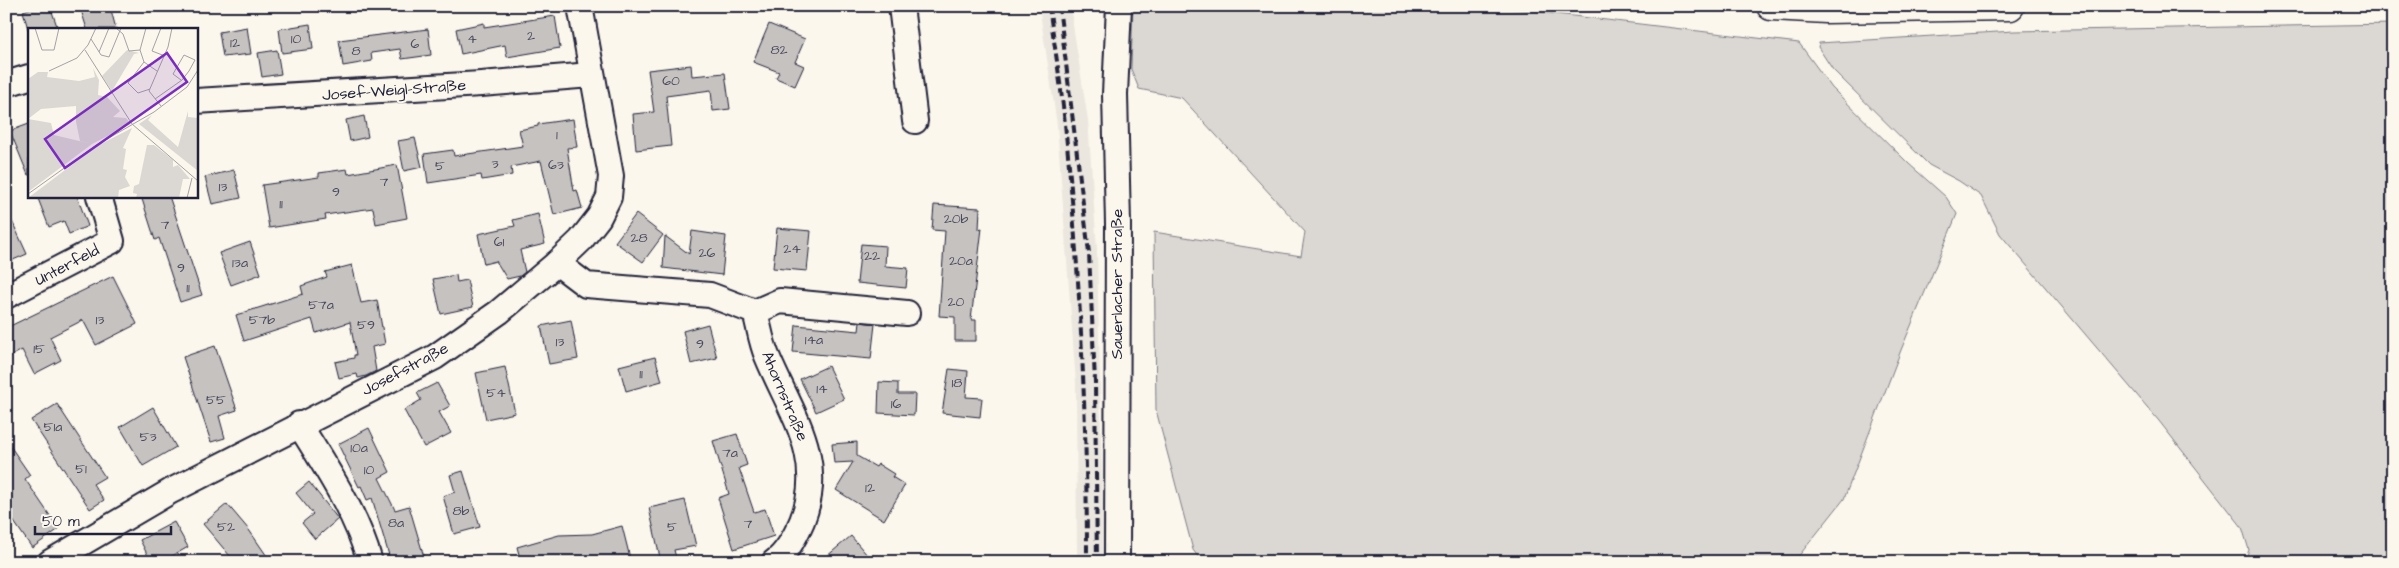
<svg xmlns="http://www.w3.org/2000/svg" width="2399" height="568" viewBox="0 0 2399 568" font-family="'Architects Daughter',sans-serif">
  <style>
    .built { fill: #ebe7df }
    .green { fill: #dbd8d3; stroke: #7e7d87 }
    .building { fill: #c6c2c0; stroke: #22223b }
    .lines { fill: none; stroke-linecap: round; stroke-linejoin: round }
    .minor-casing { stroke: #22223b; stroke-width: 28 }
    .major-casing { stroke: #22223b; stroke-width: 31 }
    .minor { stroke: #fbf7ec; stroke-width: 24 }
    .major { stroke: #fbf7ec; stroke-width: 28 }
    .rail { stroke: #22223b; stroke-width: 4; stroke-dasharray: 8 4; stroke-linecap: butt }
    .labels { text-anchor: middle; dominant-baseline: central; stroke-width: 4; stroke-linejoin: round; paint-order: stroke }
    .number-label { font-size: 14px; fill: #4b4a5c }
    .street-label { font-size: 16px; fill: #22223b; stroke: #fbf7ec }
    .inset-road { fill: none; stroke: #a4a2a5; stroke-width: 1 }
    .view { fill: #7b2cbf; fill-opacity: 0.15; stroke: #7b2cbf; stroke-width: 2.5 }
    .inset-edge { fill: none; stroke: #22223b; stroke-width: 2.5 }
  </style>
  <rect width="100%" height="100%" fill="#fbf7ec"/>
  <filter id="ink" filterUnits="userSpaceOnUse"><feTurbulence type="fractalNoise" baseFrequency=".02" numOctaves="2"/><feDisplacementMap in="SourceGraphic" scale="10" xChannelSelector="R" yChannelSelector="G"/><feConvolveMatrix kernelMatrix="1 2 1 2 8 2 1 2 1" color-interpolation-filters="sRGB"/></filter>
  <g filter="url(#ink)">
    <!-- built -->
    <polygon class="built" points="1039,6 1070,6 1088,120 1097,249 1104,562 1077,562 1076,384 1057,125"/>
    <!-- green -->
    <g class="green">
      <polygon points="1133,6 1489,6 1799,43 1832,88 1909,164 1946,197 1957,214 1901,350 1844,499 1794,562 1202,562 1193,550 1156,410 1154,232 1301,256 1305,232 1182,98 1139,89 1131,69"/>
      <polygon points="2393,24 2393,562 2244,562 2249,550 2242,527 2159,421 2000,234 1981,196 1959,181 1929,165 1833,70 1818,47 1819,43 2014,31"/>
    </g>
    <!-- building -->
    <g class="building">
      <polygon points="39,6 50,6 58,29 28,29 23,11"/>
      <polygon points="95,6 110,6 116,29 87,29 81,10"/>
      <polygon points="555,16 560,48 507,57 505,45 461,54 456,29 484,23 484,27"/>
      <polygon points="310,24 313,49 282,53 279,29"/>
      <polygon points="769,24 805,39 795,62 804,66 795,86 776,78 779,72 753,62"/>
      <polygon points="247,27 251,54 223,57 219,32"/>
      <polygon points="428,29 431,55 402,59 400,49 371,53 372,61 343,66 339,40"/>
      <polygon points="277,50 281,74 262,77 258,53"/>
      <polygon points="691,65 692,76 725,73 730,109 713,111 711,90 666,96 671,146 636,150 633,114 654,112 648,70"/>
      <polygon points="364,116 368,137 350,141 346,120"/>
      <polygon points="573,119 577,147 567,148 574,191 577,190 582,208 554,215 541,161 511,167 512,175 482,180 481,175 428,183 424,154 453,150 454,156 523,146 519,130 538,126 538,124"/>
      <polygon points="29,124 29,175 28,175 10,131"/>
      <polygon points="415,138 422,167 404,171 398,141"/>
      <polygon points="397,165 407,218 376,224 373,208 325,215 326,219 269,228 262,185 319,177 319,173 347,169 348,174"/>
      <polygon points="234,170 241,198 212,204 205,177"/>
      <polygon points="37,196 77,196 88,226 69,234 64,221 49,227"/>
      <polygon points="141,196 169,196 202,295 180,302 159,238 155,240"/>
      <polygon points="934,205 980,208 979,229 982,228 971,320 976,320 976,341 955,341 955,317 939,316 945,231 932,230"/>
      <polygon points="6,208 27,254 6,263"/>
      <polygon points="538,214 545,244 520,250 525,272 520,276 507,279 496,261 484,264 478,234 515,226 513,220"/>
      <polygon points="636,214 663,235 643,262 615,242"/>
      <polygon points="777,228 811,231 807,271 773,268"/>
      <polygon points="692,231 726,236 722,275 663,268 665,236 689,254"/>
      <polygon points="250,242 261,274 231,285 219,253"/>
      <polygon points="861,244 886,246 885,266 908,268 906,288 857,283"/>
      <polygon points="352,265 361,303 377,300 385,344 372,347 376,371 366,376 358,378 357,374 339,378 335,362 354,358 354,355 356,355 350,322 316,333 312,319 244,341 236,315 303,294 301,286 327,277 325,272"/>
      <polygon points="456,275 457,282 467,280 473,307 441,314 433,279"/>
      <polygon points="113,276 137,324 96,345 83,320 50,337 61,360 34,374 22,350 6,359 6,328"/>
      <polygon points="571,320 578,359 549,364 541,326"/>
      <polygon points="860,322 875,324 871,359 793,352 796,325 859,331"/>
      <polygon points="708,324 717,358 691,364 683,331"/>
      <polygon points="215,346 237,410 219,416 225,438 211,442 183,357"/>
      <polygon points="655,357 662,381 626,391 619,366"/>
      <polygon points="828,366 844,399 816,412 800,379"/>
      <polygon points="505,367 515,413 486,419 476,373"/>
      <polygon points="949,369 968,371 966,397 982,398 980,417 942,413"/>
      <polygon points="879,382 898,383 898,394 915,394 914,415 878,413"/>
      <polygon points="437,383 450,406 439,412 451,433 424,447 404,410 421,400 417,393"/>
      <polygon points="57,404 105,477 93,484 104,500 90,509 31,420"/>
      <polygon points="153,407 176,447 143,466 120,427"/>
      <polygon points="369,428 390,472 379,478 395,510 409,506 424,557 408,562 391,562 372,498 367,500 361,486 359,487 338,444"/>
      <polygon points="737,434 747,465 739,468 754,512 765,509 774,536 734,549 718,498 729,494 713,441"/>
      <polygon points="6,440 30,475 25,479 59,529 32,548 6,510"/>
      <polygon points="857,442 857,456 876,467 878,464 894,474 892,477 905,485 884,520 836,490 853,462 834,463 832,444"/>
      <polygon points="463,471 480,527 454,534 443,496 455,492 450,475"/>
      <polygon points="309,482 338,519 315,539 302,523 313,514 296,493"/>
      <polygon points="685,500 696,546 674,550 677,562 661,562 649,508"/>
      <polygon points="227,504 249,530 271,562 235,562 203,524"/>
      <polygon points="174,522 188,547 162,562 151,562 140,540"/>
      <polygon points="622,526 631,562 521,562 517,547 559,535 592,534"/>
      <polygon points="851,536 873,562 820,562"/>
    </g>
    <g class="lines">
      <defs>
        <g id="minor">
          <polyline points="901,6 915,121"/>
          <polyline points="6,84 29,77"/>
          <polyline points="196,101 481,84 591,75"/>
          <path d="M 557,263 L 586,285 L 710,295 L 755,312 C 759,326 761,342 767,356 C 790,412 827,458 802,521 C 796,535 787,553 774,562"/>
          <polyline points="6,296 112,241 99,196"/>
          <polyline points="755,312 780,301 907,313"/>
          <path d="M 299,424 C 326,468 356,512 370,562"/>
          <polyline points="50,562 171,491 435,357 499,312 557,263 581,240 599,217 609,197 611,176 580,6"/>
          <polyline points="1117,562 1118,224 1115,94 1119,6"/>
        </g>
        <polyline id="major" points="1771,6 1826,9 2010,6"/>
      </defs>
      <!-- minor casing -->
      <use href="#minor" class="minor-casing"/>
      <!-- major casing -->
      <use href="#major" class="major-casing"/>
      <!-- minor -->
      <use href="#minor" class="minor"/>
      <!-- major -->
      <use href="#major" class="major"/>
      <!-- rail -->
      <g class="rail">
        <path d="M 1049,6 C 1055,49 1062,91 1066,134 C 1080,276 1087,419 1087,562"/>
        <polyline points="1059,6 1089,253 1095,382 1097,562"/>
      </g>
    </g>
  </g>
  <g class="labels">
    <!-- number labels -->
    <g class="number-label">
      <text x="531" y="36">2</text>
      <text x="296" y="39">10</text>
      <text x="472" y="39">4</text>
      <text x="235" y="43">12</text>
      <text x="415" y="44">6</text>
      <text x="779" y="50">82</text>
      <text x="356" y="51">8</text>
      <text x="671" y="81">60</text>
      <text x="557" y="135">1</text>
      <text x="495" y="164">3</text>
      <text x="556" y="165">63</text>
      <text x="440" y="166">5</text>
      <text x="384" y="182">7</text>
      <text x="223" y="187">13</text>
      <text x="336" y="192">9</text>
      <text x="281" y="204">11</text>
      <text x="956" y="219">20b</text>
      <text x="165" y="225">7</text>
      <text x="639" y="238">28</text>
      <text x="499" y="242">61</text>
      <text x="792" y="249">24</text>
      <text x="707" y="253">26</text>
      <text x="872" y="256">22</text>
      <text x="961" y="261">20a</text>
      <text x="240" y="263">13a</text>
      <text x="181" y="268">9</text>
      <text x="188" y="288">11</text>
      <text x="956" y="302">20</text>
      <text x="321" y="305">57a</text>
      <text x="100" y="320">13</text>
      <text x="262" y="320">57b</text>
      <text x="366" y="325">59</text>
      <text x="814" y="340">14a</text>
      <text x="560" y="342">13</text>
      <text x="700" y="344">9</text>
      <text x="39" y="349">15</text>
      <text x="641" y="374">11</text>
      <text x="957" y="383">18</text>
      <text x="822" y="389">14</text>
      <text x="496" y="393">54</text>
      <text x="216" y="400">55</text>
      <text x="896" y="404">16</text>
      <text x="53" y="427">51a</text>
      <text x="148" y="437">53</text>
      <text x="359" y="448">10a</text>
      <text x="730" y="453">7a</text>
      <text x="81" y="469">51</text>
      <text x="369" y="470">10</text>
      <text x="870" y="488">12</text>
      <text x="461" y="511">8b</text>
      <text x="396" y="523">8a</text>
      <text x="748" y="524">7</text>
      <text x="226" y="527">52</text>
      <text x="672" y="527">5</text>
    </g>
    <!-- street labels -->
    <g class="street-label">
      <text transform="translate(394 90) rotate(-4)">Josef-Weigl-Straße</text>
      <text transform="translate(67 265) rotate(-28)">Unterfeld</text>
      <text transform="translate(1117 284) rotate(-90)">Sauerlacher Straße</text>
      <text transform="translate(405 369) rotate(-28)">Josefstraße</text>
      <text transform="translate(785 396) rotate(67)">Ahornstraße</text>
    </g>
  </g>
  <!-- overview -->
  <g transform="translate(28 28)">
    <rect width="170" height="170" fill="#fbf7ec"/>
    <path d="M 99,22 L 111,25 L 106,26 L 84,63 L 74,48 ZM 65,40 L 71,52 L 70,67 L 79,69 L 92,83 L 85,89 L 98,90 L 103,96 L 64,116 L 0,164 L 0,51 L 10,44 L 20,44 L 19,49 L 51,53 L 67,49 ZM 48,78 L 48,94 L 52,113 L 64,116 L 26,107 L 23,95 L 0,91 L 13,81 ZM 160,83 L 160,89 L 170,90 L 170,143 L 111,96 L 124,87 L 120,92 L 150,119 ZM 104,100 L 95,120 L 98,121 L 95,141 L 99,142 L 97,149 L 102,158 L 91,162 L 90,170 L 0,170 L 69,118 ZM 119,117 L 126,117 L 145,132 L 145,139 L 150,137 L 162,151 L 155,151 L 151,170 L 108,170 L 109,166 L 105,165 L 106,158 L 111,156 Z" fill="#dbd8d3" fill-rule="evenodd"/>
    <path class="inset-road" d="M 7,0 L 14,22 L 26,22 L 31,0M 88,0 L 95,6 L 101,23 L 112,22M 133,0 L 124,23 L 137,28M 63,11 L 73,27 L 81,29 L 93,0M 57,22 L 104,96 L 170,153M 112,22 L 116,34 L 129,43M 112,22 L 118,0M 71,24 L 81,0M 116,34 L 100,55 L 110,65 L 122,61M 21,43 L 49,30 L 60,17 L 68,0M 127,71 L 154,52 L 161,43 L 167,32 L 156,27 L 145,46 L 153,52M 133,78 L 121,63 L 140,19 L 144,0M 0,166 L 67,118 L 126,84 L 159,59 L 170,42M 159,170 L 164,150"/>
    <path class="view" d="M 139,25 L 159,54 L 37,140 L 17,111 Z"/>
    <rect width="170" height="170" class="inset-edge"/>
  </g>
  <!-- margin -->
  <rect width="2399" height="568" fill="none" stroke="#fbf7ec" stroke-width="25"/>
  <rect x="12" y="12" width="2374" height="543" fill="none" stroke="#22223b" stroke-width="2" filter="url(#ink)"/>
  <!-- scale -->
  <path d="M35 526v8h136v-8" fill="none" stroke="#22223b" stroke-width="2.5"/>
  <text x="42" y="526" font-size="15" fill="#22223b" stroke="#fbf7ec" stroke-width="4" paint-order="stroke">50 m</text>
</svg>
